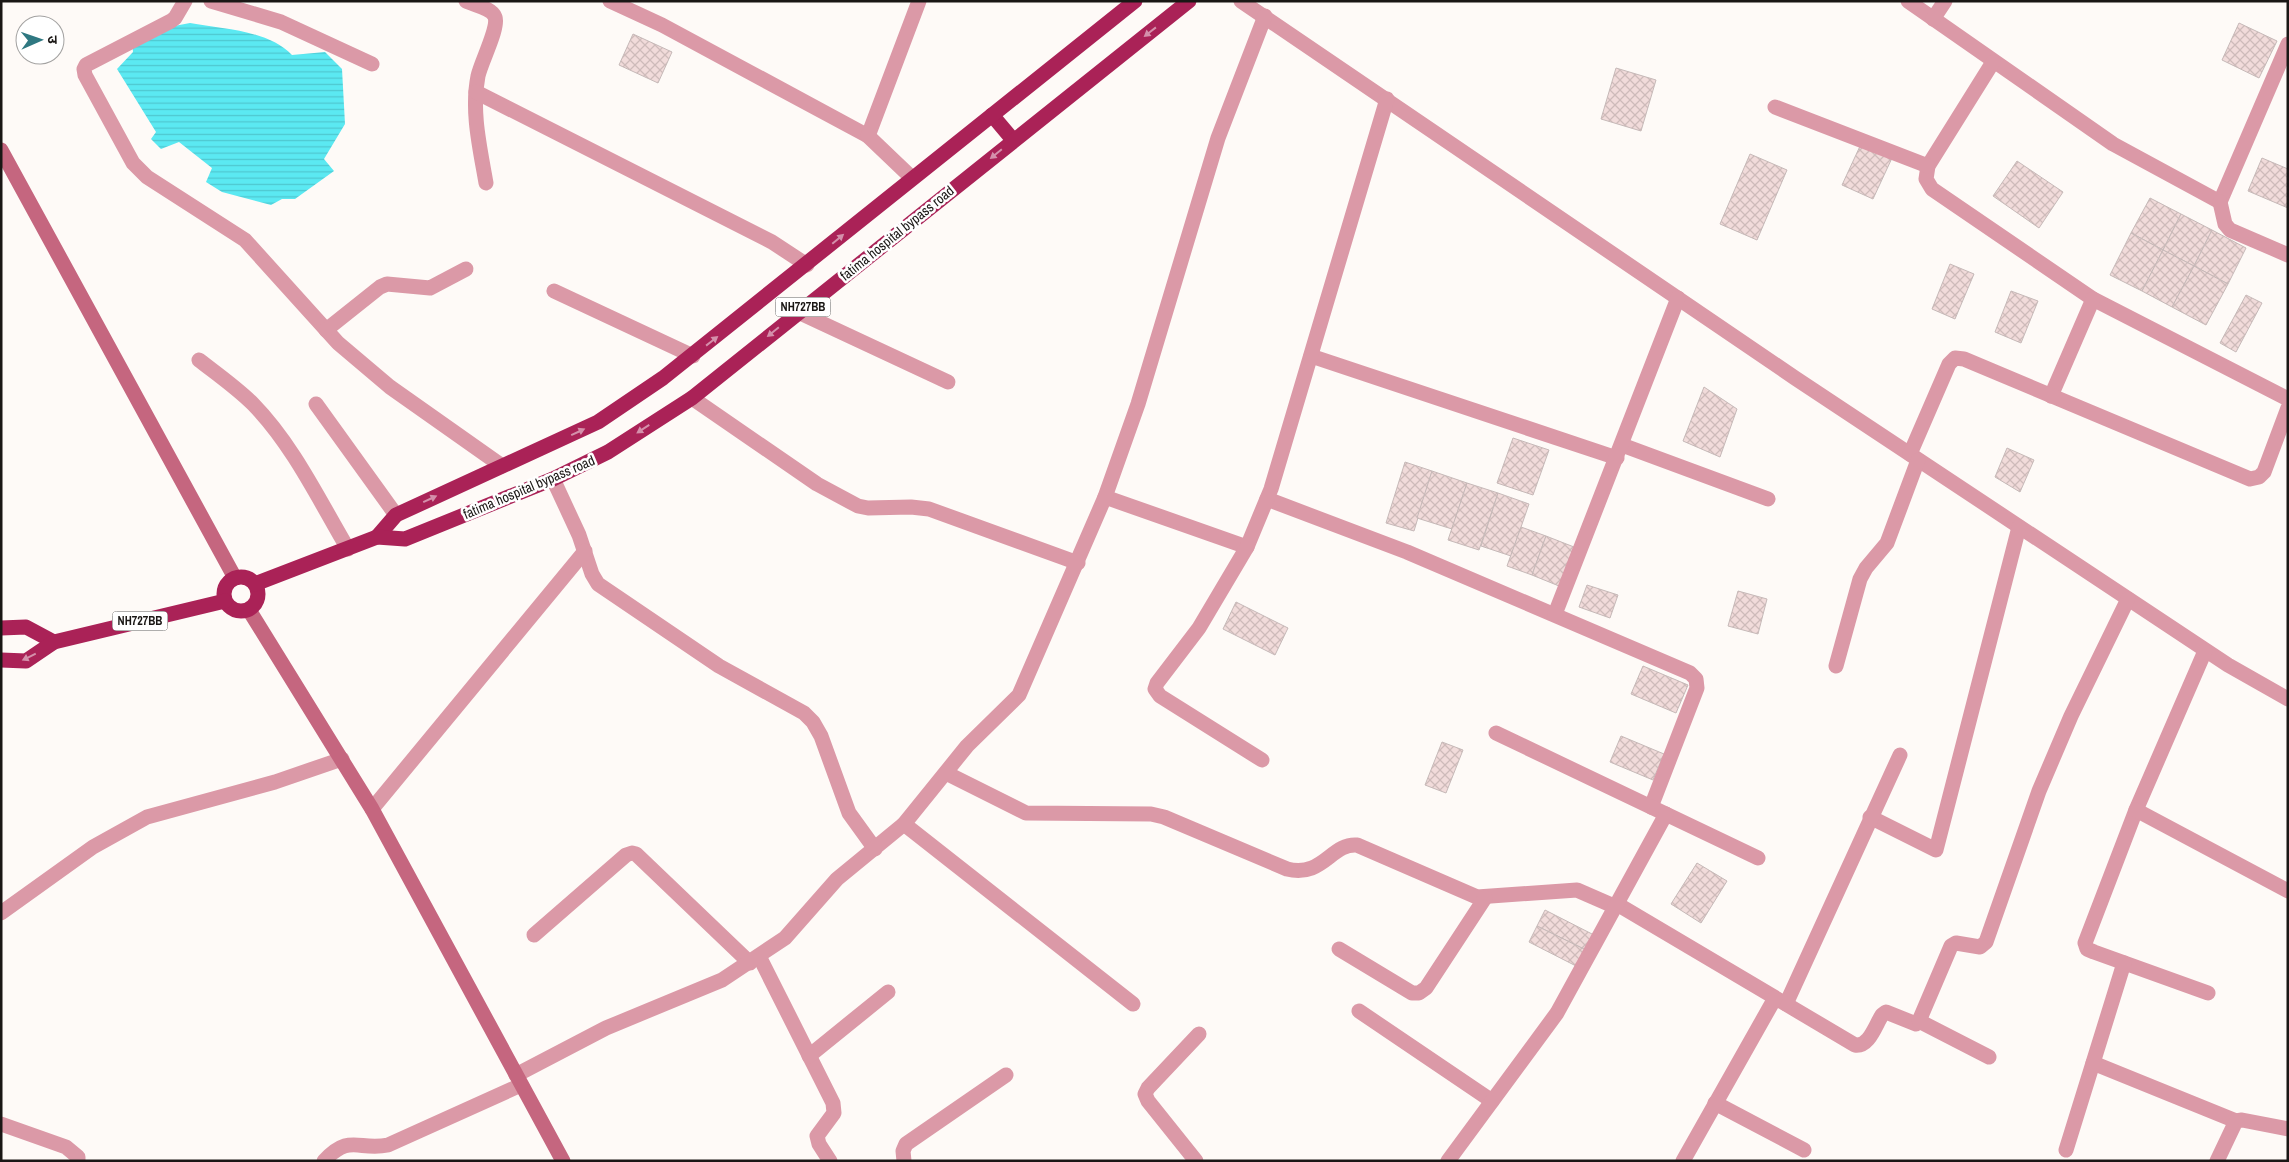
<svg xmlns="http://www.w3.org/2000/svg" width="2289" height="1162" viewBox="0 0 2289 1162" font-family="'Archivo Narrow','Noto Sans Devanagari',sans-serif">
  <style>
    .water { fill: url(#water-rules) }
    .building { fill: url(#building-cross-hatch); stroke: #c6b9b8 }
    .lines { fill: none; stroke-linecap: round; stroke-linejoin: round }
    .minor { stroke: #db99a7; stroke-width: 15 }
    .tertiary { stroke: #db99a7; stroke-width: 15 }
    .secondary { stroke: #c5667f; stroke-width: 15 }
    .trunk { stroke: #aa2257; stroke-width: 15 }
    .oneway { fill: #d490ab }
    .labels { text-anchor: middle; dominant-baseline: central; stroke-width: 5; stroke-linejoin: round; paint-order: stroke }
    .shield { fill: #fff; stroke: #5f5d5b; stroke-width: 1 }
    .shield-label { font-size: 12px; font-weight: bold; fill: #1a1715 }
    .street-label { font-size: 14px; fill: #1a1715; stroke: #fff }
  </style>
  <defs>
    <pattern id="water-rules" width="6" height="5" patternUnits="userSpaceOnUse" patternTransform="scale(1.25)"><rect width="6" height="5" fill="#5be9f2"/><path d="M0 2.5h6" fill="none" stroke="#4fc7cf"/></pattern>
    <pattern id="building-cross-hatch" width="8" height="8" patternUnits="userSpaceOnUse" patternTransform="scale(1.25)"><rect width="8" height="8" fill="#f1dbda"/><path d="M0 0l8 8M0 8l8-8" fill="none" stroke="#cebbba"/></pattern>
  </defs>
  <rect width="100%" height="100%" fill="#fefaf7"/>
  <!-- water -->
  <path class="water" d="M 190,23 C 223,29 268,30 292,55 L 325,52 L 342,69 L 345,124 L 324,159 L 334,171 L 295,199 L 282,199 L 271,205 L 222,192 L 206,182 L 212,168 L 179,142 L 161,149 L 151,139 L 156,132 L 117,69 L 133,52 L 132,40 L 153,30 Z"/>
  <!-- building -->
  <g class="building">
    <polygon points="2239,23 2277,41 2259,78 2222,60"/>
    <polygon points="633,34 672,52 658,83 619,65"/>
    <polygon points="1616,68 1656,80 1641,131 1601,119"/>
    <polygon points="1861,144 1892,158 1873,199 1842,185"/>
    <polygon points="1750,154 1787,170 1757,240 1720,224"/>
    <polygon points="2262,158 2288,169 2288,208 2248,191"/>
    <polygon points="2017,161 2063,192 2039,228 1993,196"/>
    <polygon points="2150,198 2181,214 2163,250 2131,233"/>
    <polygon points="2181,214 2212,230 2194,266 2163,250"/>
    <polygon points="2212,230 2246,248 2228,284 2194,266"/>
    <polygon points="2131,233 2163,250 2142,291 2110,275"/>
    <polygon points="2163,250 2194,266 2172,307 2142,291"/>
    <polygon points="1950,264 1974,274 1955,319 1932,309"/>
    <polygon points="2194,266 2228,284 2206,325 2172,307"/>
    <polygon points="2011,291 2038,301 2021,343 1995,332"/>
    <polygon points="2246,295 2262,303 2236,352 2220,343"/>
    <polygon points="1704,387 1737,409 1720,457 1683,441"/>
    <polygon points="1513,438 1549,450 1533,495 1497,483"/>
    <polygon points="2007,448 2034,460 2020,492 1995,477"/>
    <polygon points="1405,462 1432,471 1414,531 1386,523"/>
    <polygon points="1432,471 1467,483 1452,529 1417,518"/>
    <polygon points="1467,483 1498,493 1479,550 1448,540"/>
    <polygon points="1498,493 1529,504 1511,556 1481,546"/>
    <polygon points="1521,527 1546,536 1532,575 1507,566"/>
    <polygon points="1546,536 1574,547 1559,586 1532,575"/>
    <polygon points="1587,585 1618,595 1610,618 1579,607"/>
    <polygon points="1738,591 1767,599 1758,634 1728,626"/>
    <polygon points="1236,602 1288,628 1275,655 1223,629"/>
    <polygon points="1643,666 1688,685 1676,713 1631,694"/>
    <polygon points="1621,736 1664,754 1653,780 1610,762"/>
    <polygon points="1442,742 1463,750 1446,793 1425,785"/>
    <polygon points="1697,863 1727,881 1701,923 1671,904"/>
    <polygon points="1545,910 1594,935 1586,950 1537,926"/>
    <polygon points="1537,926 1586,950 1578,967 1529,942"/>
  </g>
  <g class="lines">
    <!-- minor -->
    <g class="minor">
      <polyline points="185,1 175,18 171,21 86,65 84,69 85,75 133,163 147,177 245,240 338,343 390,387 502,466"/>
      <polyline points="211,1 281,22 372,64"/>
      <path d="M 466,1 C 474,5 492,8 495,17 C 499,28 481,62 478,76 C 471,111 480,148 486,183"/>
      <polyline points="610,1 662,25 868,136"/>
      <polyline points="1241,1 1795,378 2228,665 2288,699"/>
      <polyline points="1908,1 2113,144 2220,202 2288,44"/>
      <polyline points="1933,19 1945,1"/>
      <polyline points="1993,62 1928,166 1926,179 1932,189 2093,299 2288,399"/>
      <polyline points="476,92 772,242 807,265"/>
      <polyline points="1775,107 1928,166"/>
      <polyline points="912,178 868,136 919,1"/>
      <polyline points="2220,202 2225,224 2230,230 2288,255"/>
      <polyline points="554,291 693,356"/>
      <polyline points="798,312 948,382"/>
      <polyline points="326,330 380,287 387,284 430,288 466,269"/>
      <polyline points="1311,356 1617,458"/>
      <path d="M 199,360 C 217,374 237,388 253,404 C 293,445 319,500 348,549"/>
      <polyline points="2051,396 2093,299"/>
      <polyline points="692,398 817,484 858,506 868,508 911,507 929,509 1078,563"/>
      <polyline points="316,404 396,515"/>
      <polyline points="1622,445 1768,499"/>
      <polyline points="1910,454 1949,364 1955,358 1964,359 2250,479 2259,477 2264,472 2288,408"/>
      <polyline points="553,479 579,535 592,574 598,584 719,666 804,713 813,722 821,736 849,813 875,849"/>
      <polyline points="1105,497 1247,547"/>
      <polyline points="1267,499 1407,552 1690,673 1696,679 1697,688 1651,807"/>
      <polyline points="1555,614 1678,298"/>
      <polyline points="2205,651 2136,810 2085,943 2087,949 2094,952 2208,993"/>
      <polyline points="1836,666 1860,579 1866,568 1887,543 1918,460"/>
      <polyline points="1496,733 1758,858"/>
      <polyline points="1262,760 1160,696 1155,689 1157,683 1199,628 1247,547 1271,489 1387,99"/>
      <path d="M 946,773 L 1026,813 L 1151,814 L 1164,817 L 1287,869 C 1323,878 1331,843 1357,845 L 1477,897 L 1577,890 L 1616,907"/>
      <polyline points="372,809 585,551"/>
      <polyline points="2136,810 2288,891"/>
      <polyline points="1870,817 1936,850 2019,527"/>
      <polyline points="904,824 1133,1004"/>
      <path d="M 1617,904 L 1855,1045 C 1869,1047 1875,1026 1882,1015 L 1886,1012 L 1916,1024 L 1919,1021 L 1951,946 L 1956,943 L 1980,947 L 1986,942 L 2039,791 L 2071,716 L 2128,599"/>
      <polyline points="534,935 626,855 632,853 636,854 750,963"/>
      <polyline points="1339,949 1412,993 1419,993 1426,988 1485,898"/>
      <polyline points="759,956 833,1103 834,1113 817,1136 819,1144 830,1161"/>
      <polyline points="1786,1004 1900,755"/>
      <polyline points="1359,1011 1492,1101"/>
      <polyline points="1919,1021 1989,1057"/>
      <polyline points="809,1056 888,992"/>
      <polyline points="2093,1063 2236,1121"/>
      <polyline points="516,1075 606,1028 722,980 785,938 837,879 904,824 967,746 1019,695 1105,497 1138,404 1218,138 1265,16"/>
      <polyline points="1715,1103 1804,1150"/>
      <polyline points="1,1124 66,1147 78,1157 78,1161"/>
      <polyline points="2066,1150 2124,963"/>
      <path d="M 324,1161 C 350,1133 358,1151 388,1145 L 521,1085"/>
      <polyline points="904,1161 903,1151 906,1144 1006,1075"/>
      <polyline points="1196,1161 1148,1101 1145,1094 1148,1088 1199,1034"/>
      <polyline points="1448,1161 1557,1013 1666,814"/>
      <polyline points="1683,1161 1775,998"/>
      <polyline points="2217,1161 2236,1121 2242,1120 2288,1129"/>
    </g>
    <!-- tertiary -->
    <polyline class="tertiary" points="1,913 93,847 147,817 275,782 342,759"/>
    <!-- secondary -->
    <g class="secondary">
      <polyline points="1,150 235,578"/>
      <polyline points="249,610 372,809 563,1161"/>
    </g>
    <!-- trunk -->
    <g class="trunk">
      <polyline points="992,115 1013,140"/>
      <polyline points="377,537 396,515 598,422 663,378 1135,1"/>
      <circle cx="241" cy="594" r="17"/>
      <polyline points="255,584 377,537 405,539 553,479 608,452 692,398 1189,1"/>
      <polyline points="1,628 26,627 54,642"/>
      <polyline points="1,660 26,661 54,642 225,601"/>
    </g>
  </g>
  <!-- one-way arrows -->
  <defs><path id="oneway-solid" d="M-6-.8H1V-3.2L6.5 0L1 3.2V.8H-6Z" transform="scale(1.25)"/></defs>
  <g class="oneway">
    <use href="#oneway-solid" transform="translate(1150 32) rotate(142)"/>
    <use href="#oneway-solid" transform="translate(996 154) rotate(141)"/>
    <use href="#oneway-solid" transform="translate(838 239) rotate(-40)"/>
    <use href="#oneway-solid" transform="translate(773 332) rotate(141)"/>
    <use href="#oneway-solid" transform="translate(712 341) rotate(-38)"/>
    <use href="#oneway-solid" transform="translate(643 429) rotate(147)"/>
    <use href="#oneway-solid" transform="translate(578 432) rotate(-25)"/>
    <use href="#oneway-solid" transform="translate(430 499) rotate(-25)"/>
    <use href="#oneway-solid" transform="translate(29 657) rotate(154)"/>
  </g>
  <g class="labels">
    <!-- shield labels -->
    <g class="shield">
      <rect x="775.5" y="297.5" width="55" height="19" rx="4"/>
      <rect x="112.5" y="611.5" width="55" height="19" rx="4"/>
    </g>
    <g class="shield-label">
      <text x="803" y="307">NH727BB</text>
      <text x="140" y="621">NH727BB</text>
    </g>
    <!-- street labels -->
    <g class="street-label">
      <text transform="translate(897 233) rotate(-39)">fatima hospital bypass road</text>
      <text transform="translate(529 487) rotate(-23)">fatima hospital bypass road</text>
    </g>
  </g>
  <!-- border -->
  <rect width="2289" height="1162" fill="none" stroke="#1a1715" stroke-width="5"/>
  <!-- north arrow -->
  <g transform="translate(40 40) rotate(88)"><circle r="24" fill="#ffffff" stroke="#a3a2a1"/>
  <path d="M0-4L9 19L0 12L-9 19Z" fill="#2f7881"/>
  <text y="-8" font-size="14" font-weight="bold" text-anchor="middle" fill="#1a1715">उ</text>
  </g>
</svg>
